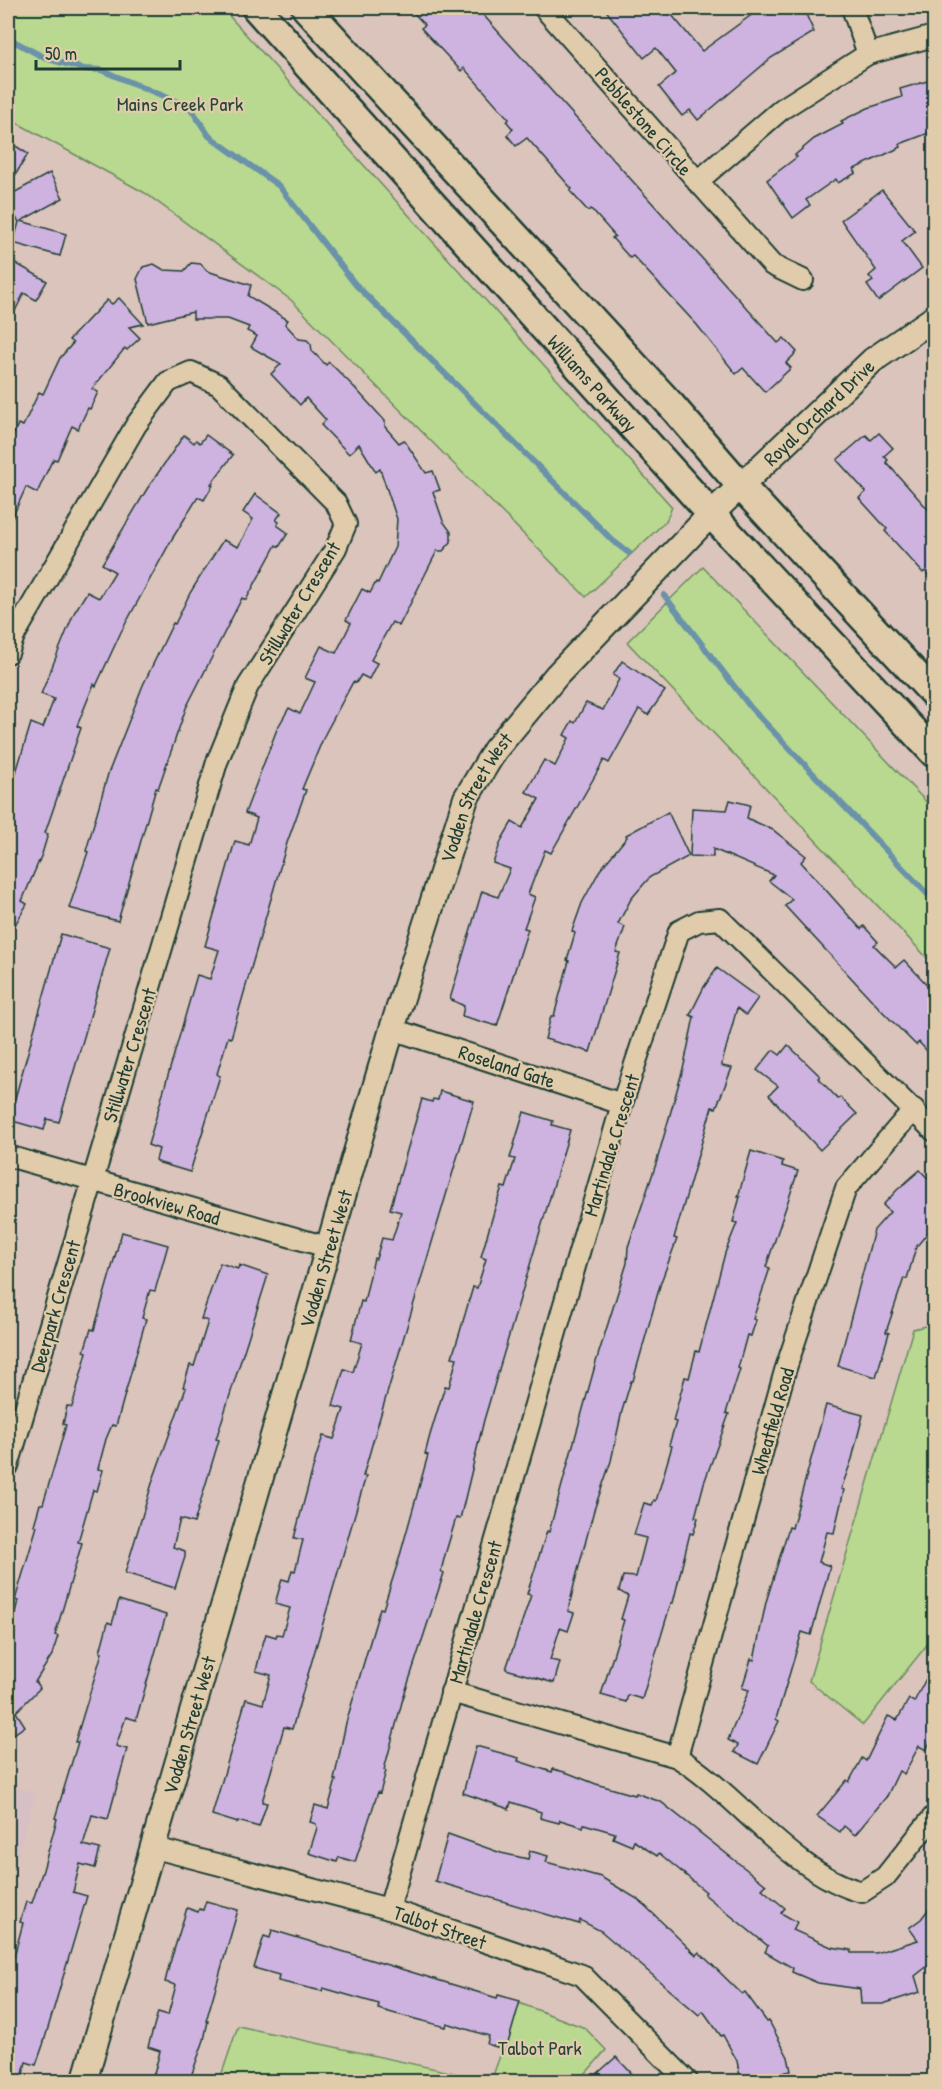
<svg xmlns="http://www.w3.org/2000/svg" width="942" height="2089" viewBox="0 0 942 2089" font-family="'Patrick Hand',sans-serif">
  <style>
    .built { fill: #d7bfc6 }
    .green { fill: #b9d890; stroke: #6c8a62; stroke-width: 1.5 }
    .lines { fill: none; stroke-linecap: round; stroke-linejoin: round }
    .stream { stroke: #6a92a9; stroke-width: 6 }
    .building { fill: #ceb3e1; stroke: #1f3d34; stroke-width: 1.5 }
    .minor-casing { stroke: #1f3d34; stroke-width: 24 }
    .tertiary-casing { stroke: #1f3d34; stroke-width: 28 }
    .secondary-casing { stroke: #1f3d34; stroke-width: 32 }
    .minor { stroke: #e0ccab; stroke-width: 20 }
    .tertiary { stroke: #e0ccab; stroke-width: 24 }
    .secondary { stroke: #e0ccab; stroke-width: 27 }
    .labels { text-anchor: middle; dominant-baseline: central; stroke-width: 4.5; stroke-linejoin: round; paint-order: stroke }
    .park-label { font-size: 20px; fill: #274539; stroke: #e0ccab }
    .street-label { font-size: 20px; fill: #1f3d34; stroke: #e0ccab }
  </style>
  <rect width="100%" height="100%" fill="#dbc4bb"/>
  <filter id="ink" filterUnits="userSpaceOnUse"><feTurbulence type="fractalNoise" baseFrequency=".0167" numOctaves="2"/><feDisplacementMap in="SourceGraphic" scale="12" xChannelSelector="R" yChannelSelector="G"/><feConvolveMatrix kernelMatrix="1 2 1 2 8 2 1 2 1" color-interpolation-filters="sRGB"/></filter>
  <g filter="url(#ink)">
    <!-- built -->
    <polygon class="built" points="8,1785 35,1793 8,1885"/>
    <!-- green -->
    <g class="green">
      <polygon points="8,8 222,8 672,507 666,521 586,597 291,300 145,193 8,118"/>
      <polygon points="703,567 934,810 934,965 627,642"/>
      <polygon points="934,1324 934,1636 863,1725 809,1681 913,1329"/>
      <polygon points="519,2003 585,2028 606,2050 579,2081 219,2082 238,2026 491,2081"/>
    </g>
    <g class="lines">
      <!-- stream -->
      <g class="stream">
        <polyline points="8,38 45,58 84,69 101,70 190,107 209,136 279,186 355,284 613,541 629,553"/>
        <polyline points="664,595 751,708 934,901"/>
      </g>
    </g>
    <!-- building -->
    <g class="building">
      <polygon points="409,8 477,8 778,343 784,338 797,352 786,363 791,368 765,392 743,368 736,374 697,325 633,256 630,258 612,238 615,236 591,209 588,211 570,191 572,189 527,138 516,146 507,135 513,129 507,122 509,119 464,68 461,71 421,28 425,25"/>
      <polygon points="604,8 666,8 702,51 761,8 803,8 814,32 771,58 698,120 690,110 682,116 659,87 676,73 656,48 644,58"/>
      <polygon points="934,79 934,131 900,144 901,147 854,169 856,173 838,183 836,179 806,200 810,205 793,218 767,180 797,157 795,155 814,139 843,124 841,121 868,108 902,97 900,89"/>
      <polygon points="8,141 28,154 8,187"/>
      <polygon points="50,173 63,198 21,221 66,234 60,256 13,243 19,222 8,205 8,196"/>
      <polygon points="882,190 915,231 902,241 922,268 878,301 867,285 873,281 869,276 876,270 841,220"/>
      <polygon points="8,259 47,281 36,300 24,293 8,325"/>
      <polygon points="191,263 201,264 207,271 251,285 248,296 288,320 285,324 299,339 307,340 311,344 312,351 326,365 329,362 355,388 385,421 385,427 399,443 404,440 426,473 433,471 440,490 433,492 443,521 451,532 451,542 443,551 437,551 399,626 392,622 371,660 377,663 369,679 361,675 356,683 353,682 325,734 302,789 306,790 287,843 231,1038 228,1037 217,1074 220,1076 190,1172 160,1163 156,1160 159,1149 148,1145 197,975 210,979 219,950 205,946 235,841 249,845 257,818 245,813 277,729 289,708 300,714 315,682 305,678 321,646 336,653 351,623 346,620 362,589 370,593 376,582 378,583 395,547 397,519 380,469 376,472 359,444 349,454 321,425 326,420 306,398 300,405 271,374 281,364 251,347 257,336 247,331 249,327 228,319 193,319 193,312 148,323 137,279 143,267 154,264 164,270 184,271"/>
      <polygon points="119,298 143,324 129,327 140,338 127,350 125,348 92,389 98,392 90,409 88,408 78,429 72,426 57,460 54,459 51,463 37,493 26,487 8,527 8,448 18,424 23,426 39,392 43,394 60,358 73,343 69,340 107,300 112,304"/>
      <polygon points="879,433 893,448 884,456 888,460 886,462 934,516 934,581 925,571 923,573 885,531 887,529 859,498 866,492 837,460 866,435 871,440"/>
      <polygon points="184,435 194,443 196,440 200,443 206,435 233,455 211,484 213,485 204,500 198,497 172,539 121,632 96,686 94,684 77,726 81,728 45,833 48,834 42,854 22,901 27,904 8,937 8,788 11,789 31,723 43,728 54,699 41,694 74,613 87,592 99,598 115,572 102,564 147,489"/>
      <polygon points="255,494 281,513 276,520 279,522 277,525 288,533 279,547 276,545 246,600 242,598 186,708 158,789 156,788 118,921 69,908 88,852 86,851 108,774 143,685 173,623 175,624 190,593 223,540 238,547 253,519 243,512"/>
      <polygon points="622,661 665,691 648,715 639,709 609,763 604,760 551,853 545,850 528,894 535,897 524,928 528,929 497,1026 462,1016 464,1006 450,999 482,891 498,897 510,869 493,863 502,839 512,822 522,828 539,799 526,792 544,760 555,766 569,738 564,735 572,721 575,723 586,703 603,710 619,679 613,675"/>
      <polygon points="730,800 750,805 747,818 773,830 806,856 801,862 849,916 861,929 864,926 878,942 874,945 896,967 904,960 934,992 934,1059 919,1042 916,1045 881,1010 785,906 792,899 769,881 774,875 713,849 713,857 690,856 692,808 727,810"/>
      <polygon points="668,812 689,856 650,877 631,899 618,924 625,927 616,952 620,953 590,1052 545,1039 551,1016 554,1016 569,961 567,960 575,933 572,931 582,903 600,870 627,837 626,835"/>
      <polygon points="61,934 110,948 59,1122 47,1119 44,1130 9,1120"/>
      <polygon points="717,968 758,998 746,1015 737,1008 722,1063 722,1066 732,1068 716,1108 712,1107 674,1238 677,1239 661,1282 633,1381 631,1381 622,1411 611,1461 594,1510 574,1585 568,1611 574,1613 568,1631 560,1628 550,1660 560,1662 554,1683 506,1669 531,1595 527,1594 547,1531 549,1532 596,1362 627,1263 628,1247 656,1164 684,1065 694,1017 690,1015 704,987"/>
      <polygon points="788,1045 820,1076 818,1078 838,1099 840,1097 857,1114 820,1150 769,1095 778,1086 757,1070 773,1050 780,1055"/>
      <polygon points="440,1091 474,1101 378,1424 363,1476 366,1476 292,1729 284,1727 262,1802 267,1803 259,1827 238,1821 238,1823 212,1815 246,1699 263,1704 271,1675 256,1671 261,1650 266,1634 276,1637 277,1634 282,1635 290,1608 275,1604 282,1579 289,1581 292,1570 295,1571 303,1540 294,1538 316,1457 323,1436 334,1439 344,1409 333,1406 344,1369 353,1372 362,1343 351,1340 361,1301 364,1302 374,1258 376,1259 382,1238 392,1240 401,1212 390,1209 422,1099 432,1102 433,1099 438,1100"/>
      <polygon points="524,1112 553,1121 552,1125 570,1130 484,1420 460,1519 456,1518 445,1555 441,1571 444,1573 402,1702 384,1770 386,1771 380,1793 378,1792 355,1862 339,1857 337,1862 309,1853 317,1828 316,1824 310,1822 315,1805 328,1809 336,1780 334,1780 346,1723 380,1608 383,1609 399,1559 428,1455 425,1454 430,1435 445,1386 449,1387 457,1358 452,1357 459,1335 473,1287 477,1288 486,1259 481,1257 495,1208 502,1187 506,1188 515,1159 510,1158"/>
      <polygon points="751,1151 783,1161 782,1166 798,1171 766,1267 770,1268 753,1319 756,1320 751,1336 747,1335 738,1368 740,1369 726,1413 729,1414 704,1483 695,1517 698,1518 693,1534 690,1533 673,1603 671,1603 642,1699 628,1695 626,1702 601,1695 624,1620 621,1619 628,1596 619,1591 623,1576 636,1577 646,1538 634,1535 644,1503 652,1505 654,1500 656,1501 672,1446 669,1445 676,1422 673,1421 685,1377 689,1378 696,1351 699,1352 725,1253 737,1223 733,1222 740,1197 738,1197"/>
      <polygon points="920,1170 934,1185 934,1225 916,1247 907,1279 904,1278 886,1332 889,1333 876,1377 838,1366 874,1230 890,1212 883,1205 897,1190"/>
      <polygon points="122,1232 168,1245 155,1291 150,1290 142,1318 146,1319 116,1426 112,1425 106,1439 98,1469 103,1470 97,1491 93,1490 78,1542 82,1543 55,1635 58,1636 52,1655 35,1682 40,1688 16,1712 25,1726 8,1738 8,1640 18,1601 15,1600 37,1526 34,1525 40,1504 43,1504 56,1460 66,1425 63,1424 67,1406 72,1407 87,1352 84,1351 91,1329 94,1330"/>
      <polygon points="220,1263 238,1269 239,1265 268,1275 216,1439 219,1440 194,1523 180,1519 173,1547 185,1551 185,1557 175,1588 125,1573 153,1480 186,1388 183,1387 190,1365 194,1366 208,1321 201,1319"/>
      <polygon points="826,1405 863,1415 852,1459 841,1489 844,1490 834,1533 827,1532 819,1562 830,1566 811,1635 802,1632 776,1719 779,1721 758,1764 734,1752 738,1745 728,1740 749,1690 742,1688 751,1659 754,1660 766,1602 789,1527 792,1528"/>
      <polygon points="119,1600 166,1615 136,1720 126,1717 116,1746 127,1749 108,1819 92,1815 83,1845 100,1849 95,1868 80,1864 73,1892 87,1896 43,2045 36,2065 26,2062 21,2082 8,2082 8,1979 23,1923 20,1922 26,1902 32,1903 43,1870 57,1819 55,1818 78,1742 75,1742 102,1653 100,1652 108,1622 112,1624"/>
      <polygon points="934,1663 934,1734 926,1750 919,1746 904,1774 899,1771 887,1796 855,1835 844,1826 840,1832 817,1816 847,1780 849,1782 862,1758 866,1761 888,1716 897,1720 909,1699 914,1702"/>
      <polygon points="476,1746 519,1758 518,1761 552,1772 553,1769 568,1773 596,1784 635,1795 636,1793 661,1802 766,1885 762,1889 785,1908 781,1913 797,1922 793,1930 831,1947 851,1950 851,1953 876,1953 918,1940 909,1928 921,1919 934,1902 934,1961 915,1976 920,1992 883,2004 861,2004 860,1989 818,1983 792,1972 793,1968 765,1952 768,1946 704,1894 706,1892 659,1853 657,1856 634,1841 632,1846 613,1838 615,1833 584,1824 583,1827 560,1820 559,1823 540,1818 541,1812 511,1802 509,1809 463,1793"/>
      <polygon points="448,1834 501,1853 528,1859 530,1851 548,1856 546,1862 601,1877 639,1900 696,1955 699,1952 742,1994 745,1992 767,2022 769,2021 788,2057 791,2071 741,2082 737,2061 723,2035 721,2036 703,2011 699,2015 601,1931 580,1920 579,1924 435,1881"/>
      <polygon points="206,1901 238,1910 206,2021 208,2021 204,2040 189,2082 152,2082 160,2051 148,2047 158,2012 168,2015 176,1985 165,1982 169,1966 187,1908 198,1912 199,1909 203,1910"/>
      <polygon points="272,1930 497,1998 498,1995 520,2001 506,2050 487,2044 489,2036 447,2023 446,2027 396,2014 378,2009 379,2004 323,1988 322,1991 278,1981 279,1975 254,1968 264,1936 270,1938"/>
      <polygon points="616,2057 640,2082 606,2082 598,2073"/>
    </g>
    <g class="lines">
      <defs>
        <g id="minor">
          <polyline points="544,8 772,265 803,280"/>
          <polyline points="852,8 868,54"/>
          <polyline points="697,182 782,109 868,54 934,36"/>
          <polyline points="8,653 14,636 136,425 168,382 191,372 219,385 336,503 346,524 336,548 248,686 217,762 8,1466"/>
          <polyline points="392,1029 622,1104"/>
          <polyline points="8,1156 327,1247"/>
          <path d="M 451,1692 L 677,1757 C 737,1793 792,1874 862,1892 L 885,1877 L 934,1816"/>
          <polyline points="677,1757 785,1371 846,1188 914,1109"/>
          <polyline points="151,1847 389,1909 582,1975 688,2082"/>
          <polyline points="389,1909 622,1104 679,931 699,921 720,919 934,1131"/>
        </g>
        <g id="tertiary">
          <path id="s1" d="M 84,2082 L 392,1029 L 466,798 L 495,750 L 557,675 L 711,514 L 873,360 L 934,318"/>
        </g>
        <g id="secondary">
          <path id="s2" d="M 256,8 L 711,514 L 934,753"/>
          <polyline points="306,8 671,405 741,486 934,694"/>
        </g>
      </defs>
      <!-- minor casing -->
      <use href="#minor" class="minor-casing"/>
      <!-- tertiary casing -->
      <use href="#tertiary" class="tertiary-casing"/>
      <!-- secondary casing -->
      <use href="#secondary" class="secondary-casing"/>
      <!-- minor -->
      <use href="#minor" class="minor"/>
      <!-- tertiary -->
      <use href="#tertiary" class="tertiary"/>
      <!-- secondary -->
      <use href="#secondary" class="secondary"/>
    </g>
  </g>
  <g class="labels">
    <!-- park labels -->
    <g class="park-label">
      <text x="180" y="103">Mains Creek Park</text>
      <text x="540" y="2047">Talbot Park</text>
    </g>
    <!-- street labels -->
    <g class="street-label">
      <text transform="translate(644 121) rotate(49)">Pebblestone Circle</text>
      <text stroke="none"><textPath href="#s2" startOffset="504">Williams Parkway</textPath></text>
      <text stroke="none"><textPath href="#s1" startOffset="1864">Royal Orchard Drive</textPath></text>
      <text transform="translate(299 603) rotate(-59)">Stillwater Crescent</text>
      <text stroke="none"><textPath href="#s1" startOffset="1344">Vodden Street West</textPath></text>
      <text transform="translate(129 1055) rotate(-73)">Stillwater Crescent</text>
      <text transform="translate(507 1066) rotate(18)">Roseland Gate</text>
      <text transform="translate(611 1145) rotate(-73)">Martindale Crescent</text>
      <text transform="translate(167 1203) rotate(16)">Brookview Road</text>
      <text stroke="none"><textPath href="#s1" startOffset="858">Vodden Street West</textPath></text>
      <text transform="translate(55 1306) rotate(-74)">Deerpark Crescent</text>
      <text transform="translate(772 1421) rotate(-74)">Wheatfield Road</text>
      <text transform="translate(475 1612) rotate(-74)">Martindale Crescent</text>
      <text stroke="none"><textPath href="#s1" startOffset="372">Vodden Street West</textPath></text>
      <text transform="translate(440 1927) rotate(19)">Talbot Street</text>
    </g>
  </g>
  <!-- margin -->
  <rect width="942" height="2089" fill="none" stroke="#e0ccab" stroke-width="30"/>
  <rect x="15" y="15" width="912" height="2059" fill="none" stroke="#1f3d34" stroke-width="2" filter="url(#ink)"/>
  <!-- scale -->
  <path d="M36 60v9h144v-9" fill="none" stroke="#1f3d34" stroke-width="3"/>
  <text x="45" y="60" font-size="18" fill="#1f3d34" stroke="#e0ccab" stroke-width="4.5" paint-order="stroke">50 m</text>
</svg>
